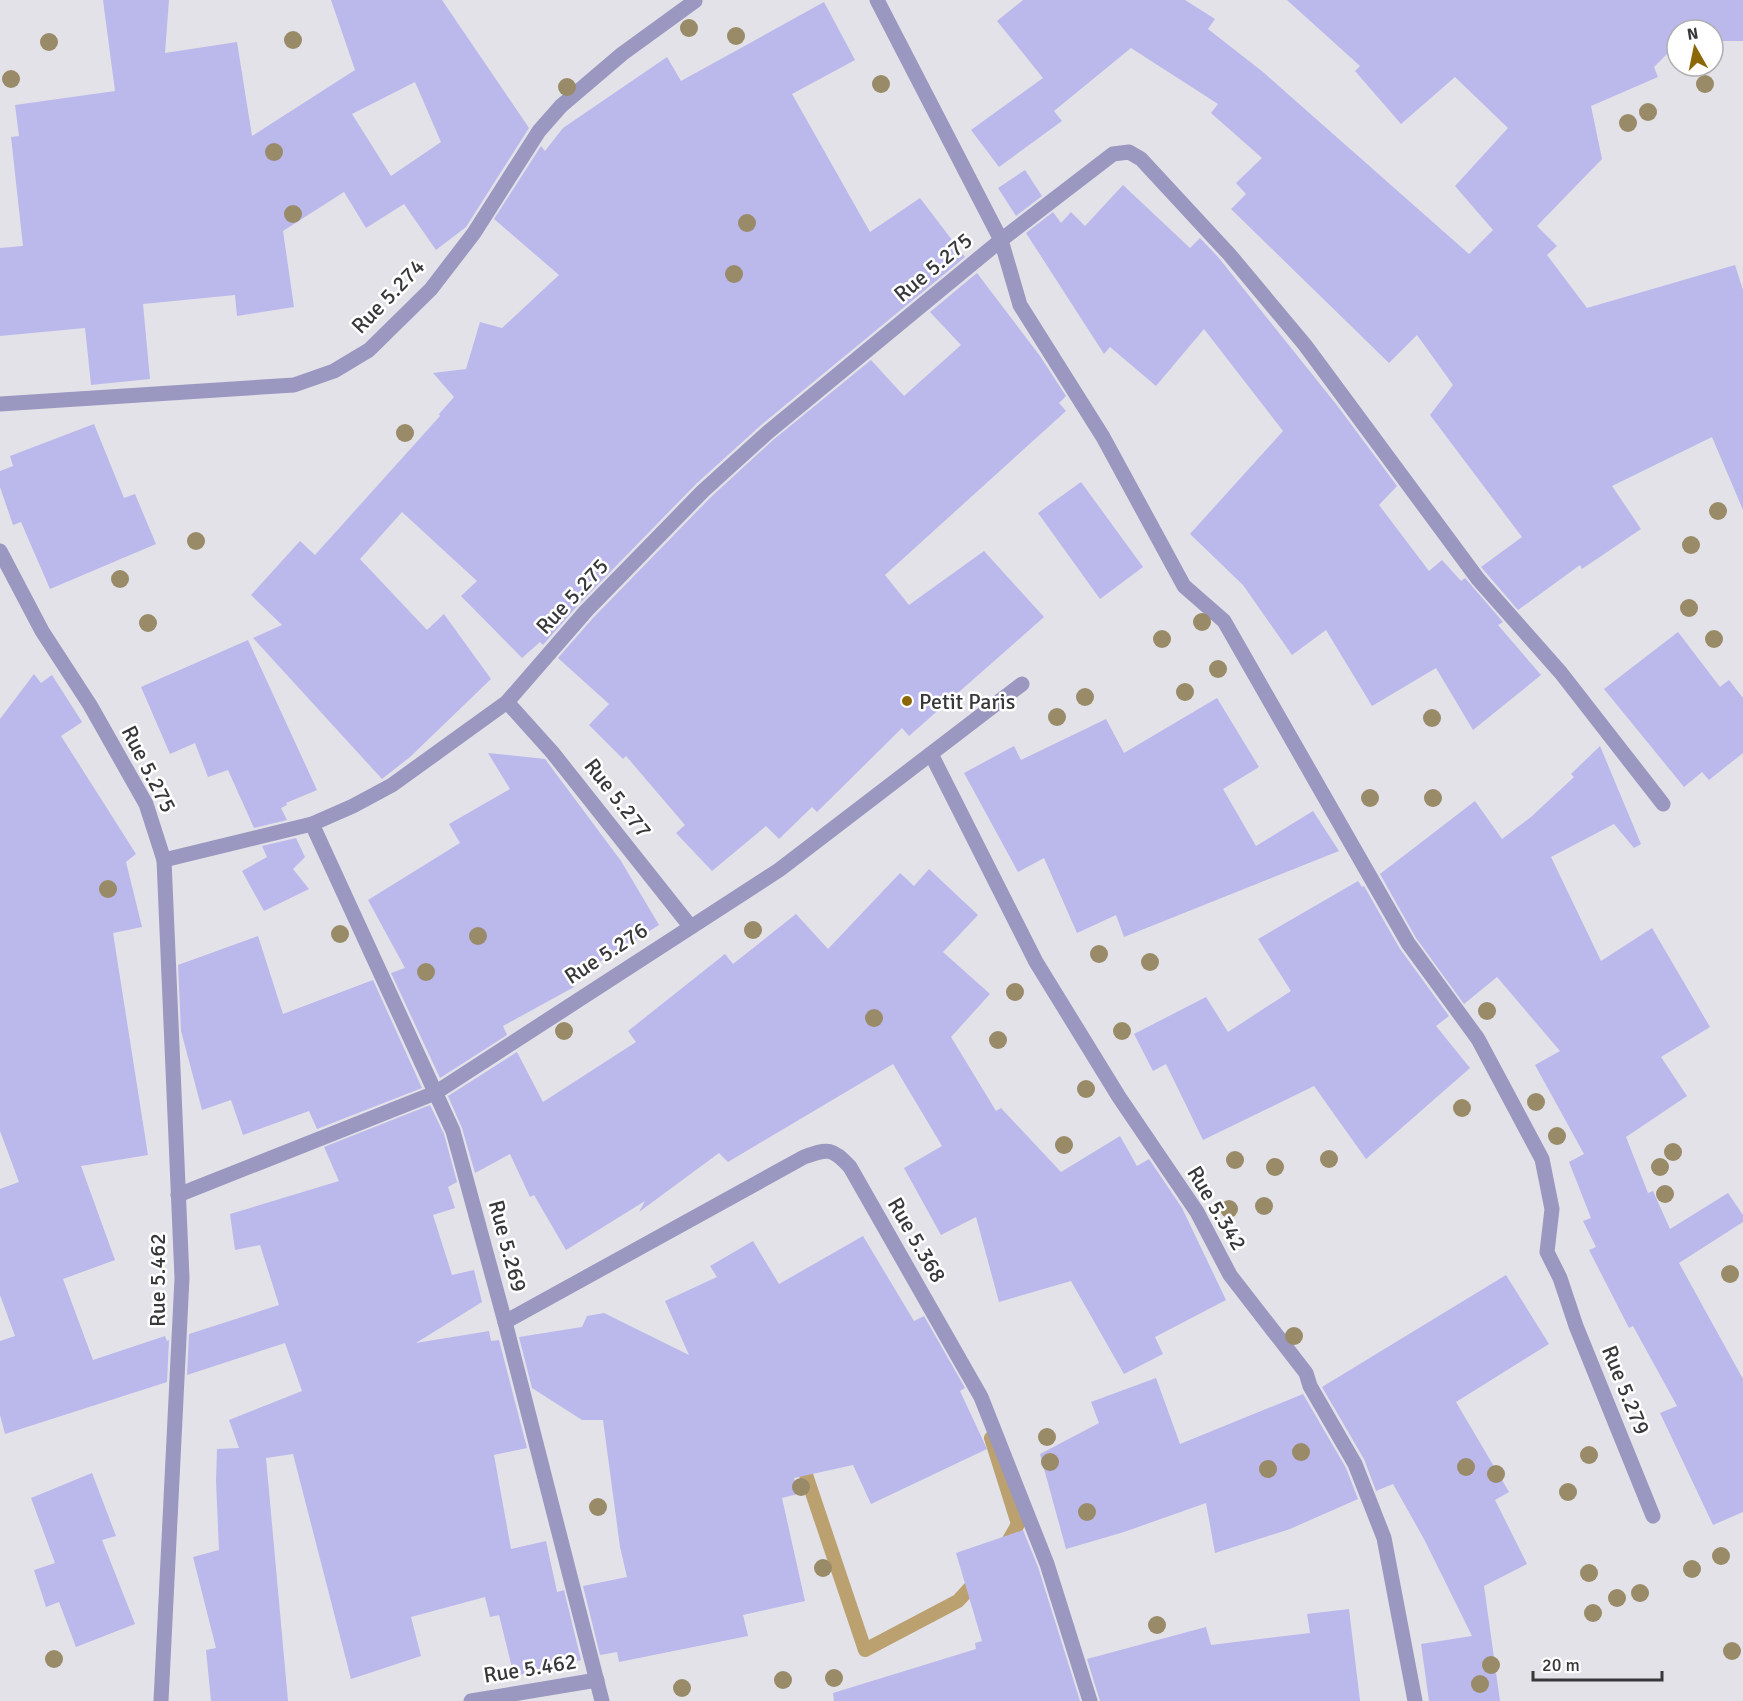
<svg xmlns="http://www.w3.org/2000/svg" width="1743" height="1701" viewBox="0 0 1743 1701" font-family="Signika,sans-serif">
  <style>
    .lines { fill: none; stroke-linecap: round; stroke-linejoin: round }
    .stream { stroke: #baa16f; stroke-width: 14 }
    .building { fill: #bbb8ec; fill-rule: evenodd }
    .minor { stroke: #9a97c1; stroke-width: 15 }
    .tree { fill: #998b68 }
    .poi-dot { fill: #8b6706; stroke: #fff; stroke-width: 2 }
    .labels { text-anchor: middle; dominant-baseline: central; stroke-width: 5; stroke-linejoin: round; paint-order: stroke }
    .street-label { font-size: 22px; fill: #38383b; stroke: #fff }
    .poi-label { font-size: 22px; fill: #38383b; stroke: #fff; text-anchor: start }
  </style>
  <rect width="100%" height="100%" fill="#e3e2e8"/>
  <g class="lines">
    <!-- stream -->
    <g class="stream">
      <polyline points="991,1438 1018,1524 1004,1549"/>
      <polyline points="801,1460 865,1650 958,1601 980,1577"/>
    </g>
  </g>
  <!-- building -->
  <g class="building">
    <path d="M 103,0 L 169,0 L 165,53 L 237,42 L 252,136 L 355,70 L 331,0 L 442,0 L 529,128 L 466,227 L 436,250 L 404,204 L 366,228 L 344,192 L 283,231 L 294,307 L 237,316 L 235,295 L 143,304 L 150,379 L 91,385 L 85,328 L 0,336 L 0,248 L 23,246 L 11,137 L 19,136 L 15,105 L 115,91 ZM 415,82 L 441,142 L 391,176 L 352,114 Z"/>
    <polygon points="1023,0 1185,0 1215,19 1208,29 1263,72 1469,254 1493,230 1455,186 1508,128 1455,77 1401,124 1355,71 1360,66 1287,0 1743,0 1743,41 1713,41 1713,30 1677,30 1677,44 1654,67 1658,77 1591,106 1602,159 1537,226 1557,246 1547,255 1587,308 1735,265 1743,290 1743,510 1712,437 1612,486 1641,529 1582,569 1580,565 1518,610 1481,567 1522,537 1430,415 1453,385 1417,335 1389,363 1231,209 1246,194 1236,183 1262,158 1211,113 1218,104 1131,48 1054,111 1062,121 999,167 971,130 1043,78 997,21"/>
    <polygon points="824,2 855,60 792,94 870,232 920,198 965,257 760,426 696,484 579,604 543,645 540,642 522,658 461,596 477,581 402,512 360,559 427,630 444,614 491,679 410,757 382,779 253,638 282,625 251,595 300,541 315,555 440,416 439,414 454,397 433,373 466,369 480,322 502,328 559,275 494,219 541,146 545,151 563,128 667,57 681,81"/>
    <polygon points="1025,170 1042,196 1016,216 998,188"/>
    <polygon points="1123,185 1190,248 1200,238 1218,257 1336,404 1397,486 1379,505 1429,571 1442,560 1461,581 1465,578 1503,622 1498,625 1541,675 1473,730 1436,668 1372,706 1326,630 1292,655 1243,585 1190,534 1283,431 1204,329 1156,386 1110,347 1104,354 1026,233 1053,212 1061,223 1071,212 1085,226"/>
    <polygon points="977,273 1040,356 1066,396 1059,403 1066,411 885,575 909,605 984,551 1044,617 909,736 902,728 817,812 812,807 779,839 766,826 712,871 676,833 685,825 626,756 623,759 589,725 609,704 558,658 593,618 710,498 773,440 871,360 904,396 961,345 930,312"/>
    <polygon points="94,424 124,498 135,494 156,544 50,589 21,522 13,525 0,487 0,471 13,466 10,456"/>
    <polygon points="1081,482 1143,567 1100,599 1038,513"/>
    <polygon points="1678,632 1720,687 1729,680 1743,698 1743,753 1709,780 1702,772 1684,787 1604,689"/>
    <polygon points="248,640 317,790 286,803 287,805 281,808 287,820 254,828 228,770 208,777 195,743 170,754 141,687"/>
    <polygon points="34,674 41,683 52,675 82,722 61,736 136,854 126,862 142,927 113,933 148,1155 81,1166 115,1260 63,1279 93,1360 165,1336 167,1341 169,1340 167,1382 5,1434 0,1415 0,1341 15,1336 0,1295 0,1189 19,1182 0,1131 0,719"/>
    <polygon points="1217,698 1259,767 1223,789 1256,846 1313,811 1339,851 1124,937 1116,915 1077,933 1044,858 1018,872 964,773 1014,746 1021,760 1106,719 1124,753"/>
    <polygon points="1600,746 1641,844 1634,848 1614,824 1551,857 1601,961 1652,928 1710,1027 1661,1057 1687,1096 1626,1137 1648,1193 1653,1191 1670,1229 1728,1193 1743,1215 1743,1222 1679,1263 1743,1379 1743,1512 1713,1525 1660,1413 1677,1406 1633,1326 1629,1328 1589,1250 1596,1247 1583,1221 1591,1218 1569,1162 1584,1154 1535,1065 1560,1051 1497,977 1464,1004 1416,938 1380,874 1475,801 1502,839 1531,817 1574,777 1571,774"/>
    <polygon points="488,753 545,759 621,861 659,925 571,980 574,987 503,1026 507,1035 440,1078 391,973 405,968 368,900 460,843 449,824 510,789"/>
    <polygon points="296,838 305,857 293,869 309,889 264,911 242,871 267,857 262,846"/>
    <polygon points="929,869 978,915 943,952 990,994 951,1037 996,1111 1001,1108 1061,1172 1120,1136 1137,1166 1149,1159 1182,1208 1226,1300 1155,1337 1163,1354 1124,1374 1071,1281 999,1302 976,1217 941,1235 904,1168 942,1146 893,1064 728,1162 719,1153 639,1212 645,1201 566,1250 534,1195 530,1197 510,1154 475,1173 462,1128 448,1096 517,1052 543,1102 636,1042 628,1031 725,954 733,964 796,914 828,949 900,873 914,886"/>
    <polygon points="1358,881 1362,887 1364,886 1400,949 1449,1016 1436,1026 1470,1068 1366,1159 1314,1086 1203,1140 1166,1064 1153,1071 1134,1034 1206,997 1228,1032 1291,991 1258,939"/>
    <polygon points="258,936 283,1014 373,980 422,1088 317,1129 309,1111 243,1135 231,1100 202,1110 181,1031 178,965"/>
    <polygon points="430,1105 444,1134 457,1182 448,1187 455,1208 433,1215 452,1275 474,1270 482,1302 416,1343 489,1331 491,1341 499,1340 527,1448 494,1455 511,1549 546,1541 557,1592 564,1590 581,1660 514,1676 499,1615 490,1617 485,1597 411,1617 421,1656 351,1679 293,1454 266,1458 288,1701 211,1701 206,1650 216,1648 193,1557 219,1550 216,1481 217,1449 239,1448 229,1420 302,1391 285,1343 187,1375 189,1334 279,1305 260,1245 235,1250 230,1214 339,1181 324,1147"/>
    <polygon points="863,1236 914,1321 924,1316 965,1388 960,1391 987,1449 871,1504 853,1465 794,1478 798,1494 782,1498 805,1601 743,1615 748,1636 619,1662 617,1652 600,1655 583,1586 627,1577 620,1547 603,1420 582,1420 532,1388 519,1337 582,1327 587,1316 604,1313 689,1355 665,1301 717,1277 710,1266 753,1241 779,1284"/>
    <polygon points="1506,1275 1549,1344 1456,1402 1509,1492 1495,1500 1527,1564 1484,1586 1500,1701 1429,1701 1421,1644 1472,1636 1424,1539 1393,1484 1376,1491 1364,1459 1322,1387"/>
    <polygon points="1156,1378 1180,1444 1303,1394 1346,1468 1358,1499 1290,1529 1215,1553 1206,1503 1124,1532 1066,1549 1040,1454 1099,1423 1091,1402"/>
    <polygon points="92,1473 116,1536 102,1540 135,1624 76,1647 59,1602 46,1607 34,1570 55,1563 31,1498"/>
    <polygon points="1023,1530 1038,1567 1080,1701 834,1701 833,1693 976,1649 975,1643 982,1641 956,1553"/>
    <polygon points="1349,1609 1360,1701 1100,1701 1087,1659 1206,1627 1211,1645 1310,1633 1307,1614"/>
  </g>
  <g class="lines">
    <!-- minor -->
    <g class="minor">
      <polyline points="877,0 1001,240 1020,305 1103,437 1184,586 1224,621 1408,943 1478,1039 1542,1159 1552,1209 1547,1252 1560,1278 1576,1326 1653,1516"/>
      <polyline points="0,404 294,385 334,371 369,350 431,289 474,233 539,131 561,106 622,54 695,1"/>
      <polyline points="0,551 42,631 90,705 146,804 164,860 312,824 353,806 392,785 507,702 586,611 703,491 767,433 1001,240 1113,154 1129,152 1141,159 1229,254 1305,345 1478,579 1561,673 1663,804"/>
      <polyline points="507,702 552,752 690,926"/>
      <polyline points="931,754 1036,962 1119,1097 1197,1212 1230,1275 1306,1373 1310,1386 1355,1464 1384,1538 1415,1701"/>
      <polyline points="312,824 453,1131 505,1322 602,1701"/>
      <polyline points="178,1195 435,1093 779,870 1022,684"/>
      <path d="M 505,1322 L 804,1157 C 829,1148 832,1148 850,1167 L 981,1397 L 1047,1564 L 1090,1701"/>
      <polyline points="161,1701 182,1278 164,860"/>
      <polyline points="471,1701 597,1680"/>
    </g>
  </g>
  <!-- trees -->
  <g class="tree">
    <circle cx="689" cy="28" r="9"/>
    <circle cx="736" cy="36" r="9"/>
    <circle cx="293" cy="40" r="9"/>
    <circle cx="49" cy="42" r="9"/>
    <circle cx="11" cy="79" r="9"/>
    <circle cx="881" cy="84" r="9"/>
    <circle cx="1705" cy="84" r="9"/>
    <circle cx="567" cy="87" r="9"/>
    <circle cx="1648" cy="112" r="9"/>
    <circle cx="1628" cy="123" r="9"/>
    <circle cx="274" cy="152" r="9"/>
    <circle cx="293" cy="214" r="9"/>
    <circle cx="747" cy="223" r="9"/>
    <circle cx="734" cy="274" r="9"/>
    <circle cx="405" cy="433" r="9"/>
    <circle cx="1718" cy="511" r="9"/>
    <circle cx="196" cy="541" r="9"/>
    <circle cx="1691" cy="545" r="9"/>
    <circle cx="120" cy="579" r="9"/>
    <circle cx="1689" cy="608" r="9"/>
    <circle cx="1202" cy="622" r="9"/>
    <circle cx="148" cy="623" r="9"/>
    <circle cx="1162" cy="639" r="9"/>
    <circle cx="1714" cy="639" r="9"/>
    <circle cx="1218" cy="669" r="9"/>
    <circle cx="1185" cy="692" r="9"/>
    <circle cx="1085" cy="697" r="9"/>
    <circle cx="1057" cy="717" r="9"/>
    <circle cx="1432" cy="718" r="9"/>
    <circle cx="1370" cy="798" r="9"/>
    <circle cx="1433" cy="798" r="9"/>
    <circle cx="108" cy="889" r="9"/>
    <circle cx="753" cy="930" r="9"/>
    <circle cx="340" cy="934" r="9"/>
    <circle cx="478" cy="936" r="9"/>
    <circle cx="1099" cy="954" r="9"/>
    <circle cx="1150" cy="962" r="9"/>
    <circle cx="426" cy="972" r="9"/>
    <circle cx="1015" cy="992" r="9"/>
    <circle cx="1487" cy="1011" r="9"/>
    <circle cx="874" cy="1018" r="9"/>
    <circle cx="564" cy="1031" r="9"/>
    <circle cx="1122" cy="1031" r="9"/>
    <circle cx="998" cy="1040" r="9"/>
    <circle cx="1086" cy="1089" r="9"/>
    <circle cx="1536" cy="1102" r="9"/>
    <circle cx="1462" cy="1108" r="9"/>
    <circle cx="1557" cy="1136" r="9"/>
    <circle cx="1064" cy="1145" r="9"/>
    <circle cx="1673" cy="1152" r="9"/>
    <circle cx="1329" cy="1159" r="9"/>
    <circle cx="1235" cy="1160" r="9"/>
    <circle cx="1275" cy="1167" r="9"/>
    <circle cx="1660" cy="1167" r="9"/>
    <circle cx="1665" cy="1194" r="9"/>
    <circle cx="1264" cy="1206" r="9"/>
    <circle cx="1229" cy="1209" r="9"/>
    <circle cx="1730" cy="1274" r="9"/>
    <circle cx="1294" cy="1336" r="9"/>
    <circle cx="1047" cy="1437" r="9"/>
    <circle cx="1301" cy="1452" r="9"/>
    <circle cx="1589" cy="1455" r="9"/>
    <circle cx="1050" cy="1462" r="9"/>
    <circle cx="1466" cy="1467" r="9"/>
    <circle cx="1268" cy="1469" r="9"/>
    <circle cx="1496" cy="1474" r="9"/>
    <circle cx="801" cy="1487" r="9"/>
    <circle cx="1568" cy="1492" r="9"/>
    <circle cx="598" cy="1507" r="9"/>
    <circle cx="1087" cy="1512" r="9"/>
    <circle cx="1721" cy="1556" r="9"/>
    <circle cx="823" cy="1568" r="9"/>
    <circle cx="1692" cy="1569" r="9"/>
    <circle cx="1589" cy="1573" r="9"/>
    <circle cx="1640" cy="1593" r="9"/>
    <circle cx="1617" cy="1598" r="9"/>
    <circle cx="1593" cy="1613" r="9"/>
    <circle cx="1157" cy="1625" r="9"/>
    <circle cx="1732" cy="1651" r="9"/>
    <circle cx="54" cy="1659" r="9"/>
    <circle cx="1491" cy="1665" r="9"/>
    <circle cx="834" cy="1678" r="9"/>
    <circle cx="783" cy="1680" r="9"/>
    <circle cx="1480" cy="1684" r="9"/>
    <circle cx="682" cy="1688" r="9"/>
  </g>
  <!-- markers -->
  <circle class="poi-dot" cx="907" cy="701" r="6"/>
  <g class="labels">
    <!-- street labels -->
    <g class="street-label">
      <text transform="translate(933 267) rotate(-40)">Rue 5.275</text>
      <text transform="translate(388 296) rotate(-46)">Rue 5.274</text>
      <text transform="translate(572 596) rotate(-47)">Rue 5.275</text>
      <text transform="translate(149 769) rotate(63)">Rue 5.275</text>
      <text transform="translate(618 798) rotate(52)">Rue 5.277</text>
      <text transform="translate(606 953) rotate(-33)">Rue 5.276</text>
      <text transform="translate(1217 1208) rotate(59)">Rue 5.342</text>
      <text transform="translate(917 1240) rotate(60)">Rue 5.368</text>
      <text transform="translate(508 1246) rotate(75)">Rue 5.269</text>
      <text transform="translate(157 1280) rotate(-90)">Rue 5.462</text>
      <text transform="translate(1626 1390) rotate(68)">Rue 5.279</text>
      <text transform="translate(530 1668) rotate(-9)">Rue 5.462</text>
    </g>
    <!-- poi labels -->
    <g class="poi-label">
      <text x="919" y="701">Petit Paris</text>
    </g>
  </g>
  <!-- north arrow -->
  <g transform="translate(1695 48) rotate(351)"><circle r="28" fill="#ffffff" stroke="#afafb1" stroke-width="1.5"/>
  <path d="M0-4.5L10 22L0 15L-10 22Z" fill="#8b6706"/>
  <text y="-9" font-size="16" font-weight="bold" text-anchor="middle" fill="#38383b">N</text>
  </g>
  <!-- scale -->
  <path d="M1533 1671v9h129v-9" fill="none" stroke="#38383b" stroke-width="3"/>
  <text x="1542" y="1671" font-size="18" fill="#38383b" stroke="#ffffff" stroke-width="4.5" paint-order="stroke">20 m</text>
</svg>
